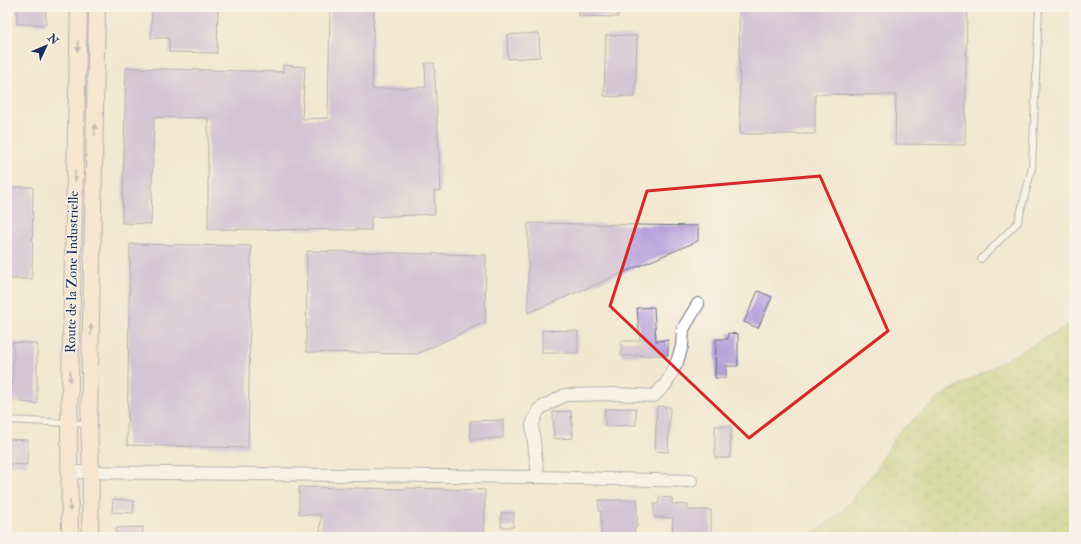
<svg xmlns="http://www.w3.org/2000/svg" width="1081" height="544" viewBox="0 0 1081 544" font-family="'IM FELL Double Pica',serif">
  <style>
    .wetland { fill: url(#wetland-marsh); stroke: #687e67 }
    .building { fill: #b29ada }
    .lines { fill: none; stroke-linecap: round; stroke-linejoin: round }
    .lane-casing { stroke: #676f86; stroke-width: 8 }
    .street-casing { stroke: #676f86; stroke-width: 14 }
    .secondary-casing { stroke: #676f86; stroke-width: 18 }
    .lane { stroke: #fff; stroke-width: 6 }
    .street { stroke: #fff; stroke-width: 12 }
    .secondary { stroke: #fde4d1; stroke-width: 16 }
    .oneway { fill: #8c8a98 }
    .marked { fill: none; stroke: #d62828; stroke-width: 3; stroke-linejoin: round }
    .labels { text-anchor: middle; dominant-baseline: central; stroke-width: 3; stroke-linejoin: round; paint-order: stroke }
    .street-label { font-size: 14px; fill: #1b2f5e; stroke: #f7f3e8 }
  </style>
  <defs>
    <pattern id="wetland-marsh" width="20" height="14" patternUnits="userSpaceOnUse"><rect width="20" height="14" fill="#b6cc70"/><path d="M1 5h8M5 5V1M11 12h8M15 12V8" fill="none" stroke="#93a65f"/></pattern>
  </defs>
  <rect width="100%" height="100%" fill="#f7f3e8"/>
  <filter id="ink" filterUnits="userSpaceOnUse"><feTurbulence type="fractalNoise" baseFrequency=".025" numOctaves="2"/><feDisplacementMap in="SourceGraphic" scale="8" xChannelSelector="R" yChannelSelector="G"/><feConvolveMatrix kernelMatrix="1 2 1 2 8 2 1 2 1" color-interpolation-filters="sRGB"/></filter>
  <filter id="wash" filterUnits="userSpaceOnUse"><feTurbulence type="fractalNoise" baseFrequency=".012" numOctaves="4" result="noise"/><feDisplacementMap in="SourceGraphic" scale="16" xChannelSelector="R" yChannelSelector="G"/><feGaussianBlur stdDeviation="0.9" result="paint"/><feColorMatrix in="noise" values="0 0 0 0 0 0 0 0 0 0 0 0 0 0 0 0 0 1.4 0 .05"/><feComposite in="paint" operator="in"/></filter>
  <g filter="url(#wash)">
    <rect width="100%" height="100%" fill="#f3e7d0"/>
    <!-- wetland -->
    <polygon class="wetland" points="1074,322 1074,537 805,537 819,530 843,511 875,471 898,433 944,394"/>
    <g id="blocks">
      <!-- building -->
      <g class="building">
        <rect x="17" y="7" width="29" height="17"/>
        <polygon points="152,7 218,7 217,53 169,52 169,38 151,38"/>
        <polygon points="330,7 374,7 372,89 426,87 425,63 434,63 441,191 434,191 435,214 371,217 371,230 208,229 208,118 154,117 151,224 122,223 126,68 283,72 283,65 305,67 302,119 328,118"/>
        <polygon points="580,7 618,7 618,17 579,16"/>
        <polygon points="739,7 967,7 965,145 895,144 896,95 815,94 815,134 740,134"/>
        <polygon points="539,33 540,57 508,59 507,35"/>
        <polygon points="606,35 637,36 635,97 604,96"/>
        <polygon points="7,187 33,187 32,279 7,279"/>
        <polygon points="528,223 698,226 698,241 528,313"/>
        <polygon points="130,244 251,246 248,448 127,445"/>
        <polygon points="307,251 486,255 485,322 417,354 306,352"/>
        <polygon points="758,291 772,297 758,328 744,322"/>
        <polygon points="654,307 656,341 668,340 668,355 621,356 621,341 640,341 637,308"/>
        <polygon points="542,330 578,331 578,353 542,353"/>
        <polygon points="728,333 738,334 738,366 726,366 726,378 715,378 716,339 728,339"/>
        <polygon points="13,342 37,344 37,404 7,400 7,385 13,385"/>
        <polygon points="657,406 670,407 668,452 655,451"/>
        <polygon points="636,408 636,425 605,426 605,409"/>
        <polygon points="571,411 573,438 554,439 553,412"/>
        <polygon points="503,420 503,438 471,439 470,421"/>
        <polygon points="715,426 731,426 730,458 715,458"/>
        <polygon points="7,439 28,440 27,465 7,464"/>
        <polygon points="299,487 405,489 405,488 485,490 484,537 320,537 321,515 299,514"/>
        <polygon points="659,497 672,498 672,504 688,505 687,510 711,510 711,537 672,537 673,518 654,517 654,504 659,504"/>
        <polygon points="113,499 134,501 133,513 112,512"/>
        <polygon points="599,500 637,500 637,527 635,527 634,537 601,537 601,511 599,511"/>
        <polygon points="501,513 514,513 513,527 501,527"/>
        <polygon points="143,527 142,537 116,537 116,528"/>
      </g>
    </g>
  </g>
  <g filter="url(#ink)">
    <use href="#blocks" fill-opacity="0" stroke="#676f86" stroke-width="1"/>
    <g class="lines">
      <defs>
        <g id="lane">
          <polyline points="981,259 1018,222 1032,168 1039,7"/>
          <polyline points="7,420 89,424"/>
        </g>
        <g id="street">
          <polyline points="70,472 538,477 691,481"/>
          <polyline points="538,477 532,425 539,409 565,395 617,394 654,396 666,384 677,362 682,346 683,329 698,304"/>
        </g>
        <g id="secondary">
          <polyline points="70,537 69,424 79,7"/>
          <polyline points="90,537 91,473 89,424 97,7"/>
        </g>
      </defs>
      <!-- lane casing -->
      <use href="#lane" class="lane-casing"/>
      <!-- street casing -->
      <use href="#street" class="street-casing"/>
      <!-- secondary casing -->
      <use href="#secondary" class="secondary-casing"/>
      <!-- lane -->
      <use href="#lane" class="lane"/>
      <!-- street -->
      <use href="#street" class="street"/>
      <!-- secondary -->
      <use href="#secondary" class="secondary"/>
    </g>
    <!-- one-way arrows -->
    <defs><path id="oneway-solid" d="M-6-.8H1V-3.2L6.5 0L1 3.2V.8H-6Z"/></defs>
    <g class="oneway">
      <use href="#oneway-solid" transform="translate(78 46) rotate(91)"/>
      <use href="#oneway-solid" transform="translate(95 130) rotate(-89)"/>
      <use href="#oneway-solid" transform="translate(75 176) rotate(91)"/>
      <use href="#oneway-solid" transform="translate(91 330) rotate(-89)"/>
      <use href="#oneway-solid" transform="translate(70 376) rotate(91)"/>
      <use href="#oneway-solid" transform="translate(70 506) rotate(89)"/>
    </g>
  </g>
  <!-- marked area -->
  <path d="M0 0H1081V544H0ZM 820,176 L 888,331 L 749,438 L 610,306 L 647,191 Z" fill="#f3e7d0" fill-opacity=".55" fill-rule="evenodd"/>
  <path class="marked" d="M 820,176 L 888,331 L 749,438 L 610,306 L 647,191 Z"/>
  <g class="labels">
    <!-- street labels -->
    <g class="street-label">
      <text transform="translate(72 272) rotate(-89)">Route de la Zone Industrielle</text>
    </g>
  </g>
  <!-- margin -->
  <rect width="1081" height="544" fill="none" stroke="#f7f3e8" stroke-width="24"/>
  <!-- north arrow -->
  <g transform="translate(46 46) rotate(46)" stroke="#f7f3e8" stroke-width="3" paint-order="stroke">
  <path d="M0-3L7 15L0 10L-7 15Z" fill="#1b2f5e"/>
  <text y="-6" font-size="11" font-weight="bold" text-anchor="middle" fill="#1b2f5e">N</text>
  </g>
</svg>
